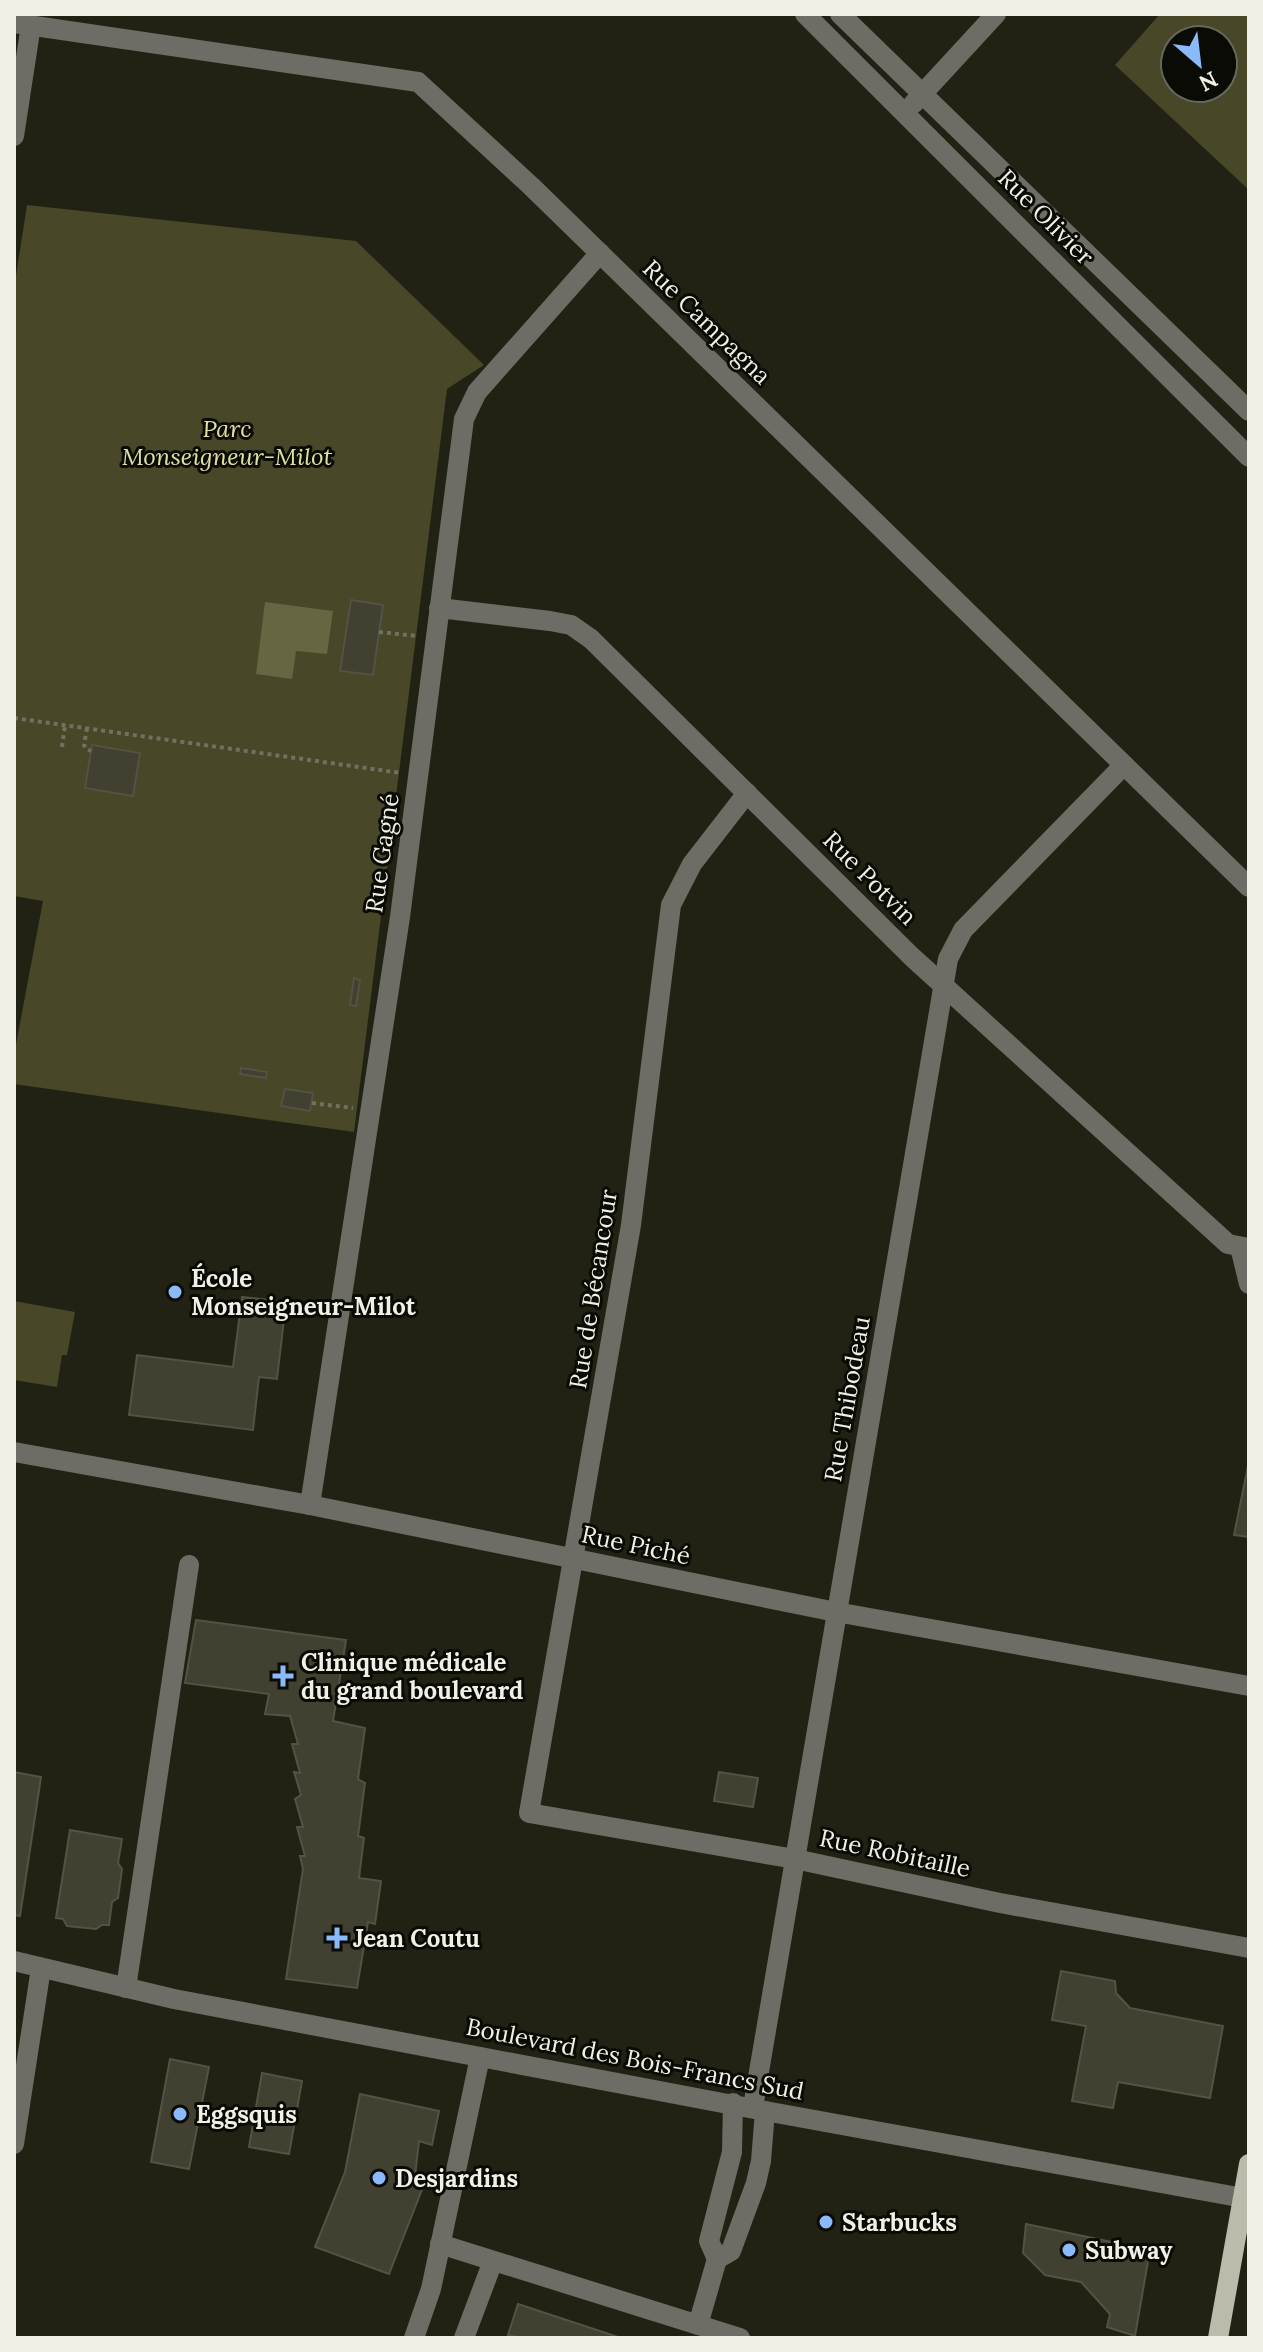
<svg xmlns="http://www.w3.org/2000/svg" width="1263" height="2352" viewBox="0 0 1263 2352" font-family="Lora,serif">
  <style>
    .green { fill: #484728; fill-rule: evenodd }
    .water { fill: #676643 }
    .building { fill: #414031; stroke: #535343; stroke-width: 2 }
    .lines { fill: none; stroke-linecap: round; stroke-linejoin: round }
    .path { stroke: #707063; stroke-width: 4; stroke-dasharray: 4 4; stroke-linecap: butt }
    .minor { stroke: #6d6d66; stroke-width: 20 }
    .major { stroke: #bbbbac; stroke-width: 20 }
    .poi-dot { fill: #8abafc; stroke: #0b0b05; stroke-width: 3 }
    .labels { text-anchor: middle; dominant-baseline: central; stroke-width: 6; stroke-linejoin: round; paint-order: stroke }
    .street-label { font-size: 24px; fill: #f0f0e6; stroke: #0b0b05 }
    .park-label { font-size: 24px; font-style: italic; fill: #e1e0a0; stroke: #0b0b05 }
    .poi-label { font-size: 24px; font-weight: bold; fill: #f0f0e6; stroke: #0b0b05; text-anchor: start }
  </style>
  <rect width="100%" height="100%" fill="#222214"/>
  <!-- green -->
  <g class="green">
    <path d="M 1160,14 L 1249,14 L 1249,190 L 1115,65 ZM 1223,40 L 1223,88 L 1175,88 L 1175,40 Z"/>
    <polygon points="27,205 356,241 484,365 447,389 354,1132 14,1084 14,1055 43,901 14,896 14,289"/>
    <polygon points="14,1301 75,1312 67,1355 62,1355 57,1387 14,1380"/>
  </g>
  <!-- water -->
  <polygon class="water" points="265,602 333,611 327,654 296,651 292,679 256,674"/>
  <!-- building -->
  <g class="building">
    <polygon points="351,600 383,605 373,675 340,671"/>
    <polygon points="92,745 140,753 133,796 85,788"/>
    <polygon points="354,978 360,980 356,1006 350,1005"/>
    <polygon points="241,1068 267,1072 266,1078 240,1074"/>
    <polygon points="285,1089 313,1093 310,1111 281,1106"/>
    <polygon points="242,1297 286,1302 277,1379 259,1377 253,1430 129,1415 137,1355 233,1367"/>
    <polygon points="1249,1461 1249,1537 1234,1535"/>
    <polygon points="196,1620 346,1640 333,1721 365,1728 358,1779 365,1783 358,1836 364,1838 359,1878 381,1881 375,1924 368,1922 357,1988 286,1979 303,1869 300,1856 305,1856 297,1827 303,1827 295,1799 301,1795 294,1772 300,1773 292,1744 298,1744 290,1716 265,1714 269,1694 185,1683"/>
    <polygon points="14,1772 41,1777 20,1916 14,1915"/>
    <polygon points="719,1772 758,1778 753,1807 714,1801"/>
    <polygon points="70,1830 122,1839 118,1863 122,1869 118,1898 112,1902 109,1925 102,1925 96,1929 67,1926 63,1919 56,1918"/>
    <polygon points="1061,1971 1115,1981 1116,1993 1130,2008 1223,2026 1210,2098 1118,2082 1113,2108 1072,2101 1086,2026 1052,2020"/>
    <polygon points="170,2059 209,2067 189,2169 151,2162"/>
    <polygon points="262,2073 302,2081 289,2154 249,2147"/>
    <polygon points="360,2094 439,2111 432,2145 419,2141 414,2185 423,2187 389,2274 315,2247 345,2172"/>
    <polygon points="1026,2224 1150,2250 1135,2336 1107,2327 1110,2314 1081,2282 1045,2275 1023,2253"/>
    <polygon points="518,2304 621,2338 524,2338 508,2335"/>
  </g>
  <g class="lines">
    <!-- path -->
    <g class="path">
      <polyline points="379,632 417,636"/>
      <polyline points="14,718 401,773"/>
      <polyline points="87,728 84,745 86,749 91,751"/>
      <polyline points="62,747 65,725"/>
      <polyline points="312,1103 353,1108"/>
    </g>
    <!-- minor -->
    <g class="minor">
      <polyline points="805,14 1249,457"/>
      <polyline points="840,14 1249,411"/>
      <polyline points="14,23 418,82 531,186 1249,887"/>
      <polyline points="913,104 996,14"/>
      <polyline points="14,136 31,25"/>
      <polyline points="439,608 550,621 571,625 591,639 912,957 1228,1244 1249,1248"/>
      <polyline points="747,793 692,864 671,905 631,1225 529,1813 795,1859 1000,1903 1249,1948"/>
      <polyline points="1240,1247 1249,1284"/>
      <polyline points="14,1452 310,1505 836,1612 1249,1686"/>
      <polyline points="310,1505 400,917 464,419 477,392 600,253"/>
      <polyline points="14,1961 174,1999 765,2111 1249,2199"/>
      <polyline points="126,1988 189,1565"/>
      <polyline points="733,2103 732,2152 709,2241 717,2259 731,2251 756,2183 761,2161 765,2111"/>
      <polyline points="753,2107 948,959 963,930 1124,765"/>
      <polyline points="14,2144 41,1968"/>
      <polyline points="440,2244 740,2338"/>
      <polyline points="698,2325 717,2259"/>
      <polyline points="414,2338 431,2289 480,2057"/>
      <polyline points="464,2338 493,2261"/>
    </g>
    <!-- major -->
    <polyline class="major" points="1218,2338 1249,2164"/>
  </g>
  <!-- markers -->
  <g class="poi-dot">
    <circle cx="175" cy="1292" r="8"/>
    <path d="M279 1664h8v8h8v8h-8v8h-8v-8h-8v-8h8z"/>
    <path d="M333 1926h8v8h8v8h-8v8h-8v-8h-8v-8h8z"/>
    <circle cx="180" cy="2114" r="8"/>
    <circle cx="379" cy="2178" r="8"/>
    <circle cx="826" cy="2222" r="8"/>
    <circle cx="1069" cy="2250" r="8"/>
  </g>
  <g class="labels">
    <!-- street labels -->
    <g class="street-label">
      <text transform="translate(1046 217) rotate(45)">Rue Olivier</text>
      <text transform="translate(707 322) rotate(44)">Rue Campagna</text>
      <text transform="translate(382 853) rotate(-82)">Rue Gagné</text>
      <text transform="translate(870 878) rotate(45)">Rue Potvin</text>
      <text transform="translate(593 1289) rotate(-81)">Rue de Bécancour</text>
      <text transform="translate(847 1399) rotate(-80)">Rue Thibodeau</text>
      <text transform="translate(636 1545) rotate(12)">Rue Piché</text>
      <text transform="translate(895 1853) rotate(12)">Rue Robitaille</text>
      <text transform="translate(635 2059) rotate(11)">Boulevard des Bois-Francs Sud</text>
    </g>
    <!-- park labels -->
    <g class="park-label">
      <text x="227" y="428">Parc<tspan x="227" dy="28">Monseigneur-Milot</tspan></text>
    </g>
    <!-- poi labels -->
    <g class="poi-label">
      <text x="191" y="1278">École<tspan x="191" dy="28">Monseigneur-Milot</tspan></text>
      <text x="301" y="1662">Clinique médicale<tspan x="301" dy="28">du grand boulevard</tspan></text>
      <text x="353" y="1938">Jean Coutu</text>
      <text x="196" y="2114">Eggsquis</text>
      <text x="395" y="2178">Desjardins</text>
      <text x="842" y="2222">Starbucks</text>
      <text x="1085" y="2250">Subway</text>
    </g>
  </g>
  <!-- border -->
  <rect width="1263" height="2352" fill="none" stroke="#f0f0e6" stroke-width="32"/>
  <!-- north arrow -->
  <g transform="translate(1199 64) rotate(152)"><circle r="38" fill="#0b0b05" stroke="#67675f" stroke-width="2"/>
  <path d="M0-6L14 30L0 20L-14 30Z" fill="#8abafc"/>
  <text y="-12" font-size="22" font-weight="bold" text-anchor="middle" fill="#f0f0e6">N</text>
  </g>
</svg>
